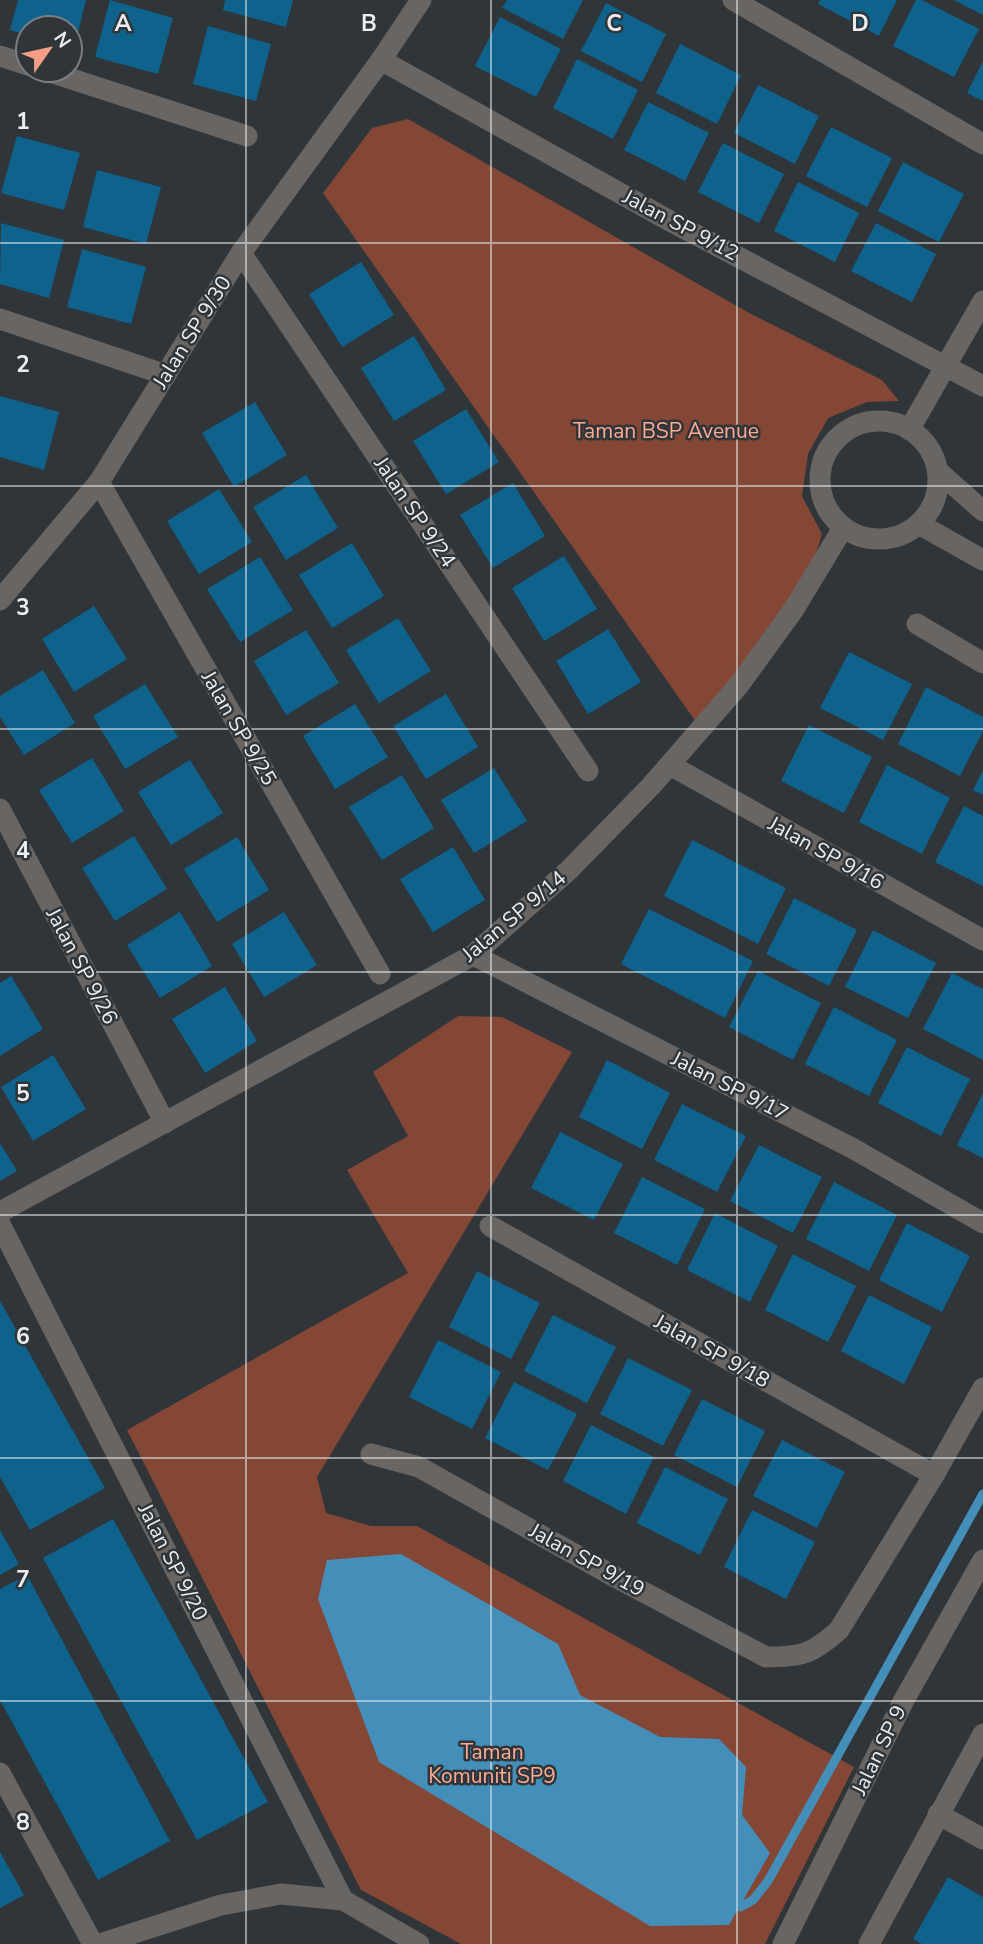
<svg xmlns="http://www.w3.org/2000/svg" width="983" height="1944" viewBox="0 0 983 1944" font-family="'Nunito Sans',sans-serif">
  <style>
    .green { fill: #844736 }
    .water { fill: #448eba }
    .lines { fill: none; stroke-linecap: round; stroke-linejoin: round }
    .stream { stroke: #448eba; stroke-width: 9 }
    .building { fill: #0e628c }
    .street { stroke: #686563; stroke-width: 21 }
    .grid { fill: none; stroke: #eaeef1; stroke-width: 2; stroke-opacity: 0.55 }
    .labels { text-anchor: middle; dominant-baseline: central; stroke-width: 5; stroke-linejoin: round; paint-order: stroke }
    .street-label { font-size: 21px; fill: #eaeef1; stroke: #2f3539 }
    .park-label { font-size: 21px; fill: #fdaa93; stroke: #2f3539 }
    .grid-label { font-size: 23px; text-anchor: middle; font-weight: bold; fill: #eaeef1; stroke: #2f3539; stroke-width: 5; stroke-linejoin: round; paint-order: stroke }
  </style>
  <rect width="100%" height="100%" fill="#2f3539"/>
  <!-- green -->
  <g class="green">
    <polygon points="408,119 751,314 882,380 899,401 867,402 828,418 808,454 802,496 822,534 804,593 701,729 323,193 372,128"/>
    <polygon points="458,1016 502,1017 572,1052 317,1477 326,1513 371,1526 417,1526 854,1767 765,1944 461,1944 361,1890 127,1430 408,1273 347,1170 408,1136 373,1072"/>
  </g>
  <!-- water -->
  <polygon class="water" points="401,1554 558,1644 580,1695 660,1737 719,1739 746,1767 742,1815 770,1853 729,1925 650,1926 379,1762 318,1599 327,1560"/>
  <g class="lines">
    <!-- stream -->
    <polyline class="stream" points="740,1907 753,1900 768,1881 983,1494"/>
  </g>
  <!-- building -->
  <g class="building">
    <polygon points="18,0 86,0 74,48 70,47 70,28 28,28 28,35 10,30"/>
    <polygon points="110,0 173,18 158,74 95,57"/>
    <polygon points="225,0 293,0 286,27 223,10"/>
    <polygon points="507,0 583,0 563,39 502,8"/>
    <polygon points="820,0 897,0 879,36 818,4"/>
    <polygon points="916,0 922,0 979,29 954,77 893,46"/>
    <polygon points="954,0 983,0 983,15"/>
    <polygon points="606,3 666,34 642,82 581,51"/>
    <polygon points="500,17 561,49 536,97 475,66"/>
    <polygon points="208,26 271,44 256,101 193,84"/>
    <polygon points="680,44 741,75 717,124 656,93"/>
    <polygon points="577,59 638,90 613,139 553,108"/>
    <polygon points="983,61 983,101 967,93"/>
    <polygon points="758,85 819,116 795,164 734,133"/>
    <polygon points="648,102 709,133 685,181 624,150"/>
    <polygon points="831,127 892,158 867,207 806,176"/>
    <polygon points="17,136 80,153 64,210 1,193"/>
    <polygon points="723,143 784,174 759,223 698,192"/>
    <polygon points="903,162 964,194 939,242 878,211"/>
    <polygon points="97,170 161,187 146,244 83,227"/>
    <polygon points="798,182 859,213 835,262 774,231"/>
    <polygon points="1,223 64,240 49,298 0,284"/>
    <polygon points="876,223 936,254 912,302 851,271"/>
    <polygon points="82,249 146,267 131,324 67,307"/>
    <polygon points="361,262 394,315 342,347 309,294"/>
    <polygon points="414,336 446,390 394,421 361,368"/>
    <polygon points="0,396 59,412 44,470 0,457"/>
    <polygon points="255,402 287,455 234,487 202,433"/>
    <polygon points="466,409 499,462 446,494 413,441"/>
    <polygon points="306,475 338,528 286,560 253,507"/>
    <polygon points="513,483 545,536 493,568 460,515"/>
    <polygon points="219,489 252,542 199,574 167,521"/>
    <polygon points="352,543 384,596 332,628 299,575"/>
    <polygon points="564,556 597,609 544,641 512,588"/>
    <polygon points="260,557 293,610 240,642 207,589"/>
    <polygon points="94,606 127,659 74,692 42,639"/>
    <polygon points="398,618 431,671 379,703 346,650"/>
    <polygon points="608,629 641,682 588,714 556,661"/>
    <polygon points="306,630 339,683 286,715 254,661"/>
    <polygon points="849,652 912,684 883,740 820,708"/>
    <polygon points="43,670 75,723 24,755 0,717 0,696"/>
    <polygon points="145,684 178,737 125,769 93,716"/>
    <polygon points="926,687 983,717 983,731 960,776 898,744"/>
    <polygon points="446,694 478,747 426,779 393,726"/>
    <polygon points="355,704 388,757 335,789 303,736"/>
    <polygon points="809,725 872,757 844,813 781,781"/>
    <polygon points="92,758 124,811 72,843 39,790"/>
    <polygon points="190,760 223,813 171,845 138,792"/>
    <polygon points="887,765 950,798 922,854 859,822"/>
    <polygon points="494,768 527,821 474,853 441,800"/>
    <polygon points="983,770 983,795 973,790"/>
    <polygon points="402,775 434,828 382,860 349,807"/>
    <polygon points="964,806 983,816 983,886 935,862"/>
    <polygon points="134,836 167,889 115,921 82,868"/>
    <polygon points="237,837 269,890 217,922 184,869"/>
    <polygon points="692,840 786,888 758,944 664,896"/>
    <polygon points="453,847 485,900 433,932 400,879"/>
    <polygon points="794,898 857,930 829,986 766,954"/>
    <polygon points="649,909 753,961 725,1018 621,964"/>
    <polygon points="180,912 212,966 160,998 127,945"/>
    <polygon points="284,912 317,965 264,997 232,944"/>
    <polygon points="873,930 936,963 908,1018 845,987"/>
    <polygon points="758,971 821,1003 793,1060 729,1027"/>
    <polygon points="952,973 983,989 983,1060 923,1029"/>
    <polygon points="11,976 43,1029 0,1056 0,983"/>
    <polygon points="225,987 257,1041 205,1073 172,1019"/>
    <polygon points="834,1007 897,1040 869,1096 805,1064"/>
    <polygon points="907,1047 970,1079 941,1136 878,1103"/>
    <polygon points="53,1055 86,1109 33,1141 1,1087"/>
    <polygon points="607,1060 670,1093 642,1149 579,1117"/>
    <polygon points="983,1093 983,1158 957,1145"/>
    <polygon points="682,1104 746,1136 717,1192 654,1160"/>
    <polygon points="560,1132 623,1164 594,1220 531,1188"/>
    <polygon points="0,1143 17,1171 0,1181"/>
    <polygon points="759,1145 822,1177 793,1233 730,1201"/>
    <polygon points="642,1177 705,1209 677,1265 614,1233"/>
    <polygon points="834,1182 897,1215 869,1271 806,1239"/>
    <polygon points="715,1213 778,1246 750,1302 687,1270"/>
    <polygon points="907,1223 970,1256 942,1312 879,1280"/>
    <polygon points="793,1254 856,1286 828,1342 765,1310"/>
    <polygon points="477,1271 540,1303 511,1359 449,1327"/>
    <polygon points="869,1295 932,1327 904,1384 841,1351"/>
    <polygon points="0,1301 105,1488 30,1530 0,1477"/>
    <polygon points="553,1315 616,1347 587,1403 524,1371"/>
    <polygon points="438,1340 501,1372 472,1429 409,1397"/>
    <polygon points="628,1358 692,1390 663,1446 600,1414"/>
    <polygon points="514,1382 577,1414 548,1470 485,1438"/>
    <polygon points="702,1399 765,1431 737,1487 674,1455"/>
    <polygon points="591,1425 654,1457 626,1514 563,1481"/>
    <polygon points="782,1440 845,1472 817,1528 753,1496"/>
    <polygon points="665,1467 728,1499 700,1555 637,1523"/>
    <polygon points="752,1510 815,1542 786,1599 724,1567"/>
    <polygon points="113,1519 268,1802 197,1840 43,1558"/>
    <polygon points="0,1530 19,1564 0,1575"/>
    <polygon points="27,1575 170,1841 98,1880 0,1700 0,1589"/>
    <polygon points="0,1852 24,1895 0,1908"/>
    <polygon points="948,1877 983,1897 983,1944 922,1944 913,1939"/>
  </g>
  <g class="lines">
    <!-- street -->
    <g class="street">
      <polyline points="733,0 983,144"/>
      <polyline points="0,56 28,65"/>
      <polyline points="381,60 670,221 983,386"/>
      <polyline points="44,70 247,136"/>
      <polyline points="241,253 588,771"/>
      <polyline points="0,319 166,375"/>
      <circle cx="879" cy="480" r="59"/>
      <polyline points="909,430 983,301"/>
      <polyline points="938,471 983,511"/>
      <polyline points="99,482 380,974"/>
      <polyline points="919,524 983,560"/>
      <polyline points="0,600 99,482 241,253 381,60 421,0"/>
      <polyline points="917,624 983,663"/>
      <polyline points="670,765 983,940"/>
      <polyline points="0,809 165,1123"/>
      <polyline points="473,955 852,1148 983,1223"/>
      <polyline points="0,1212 473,955 569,870 651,786 739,685 794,609 843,528"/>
      <polyline points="0,1224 343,1900"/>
      <polyline points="490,1226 934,1475"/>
      <path d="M 371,1454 L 419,1467 L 617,1578 L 766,1657 C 802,1657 812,1654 839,1630 L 934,1475 L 983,1388"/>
      <polyline points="0,1773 93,1944"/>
      <polyline points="938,1814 983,1839"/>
      <polyline points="100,1944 221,1905 281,1894 343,1900 419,1944"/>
      <polyline points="783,1944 904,1700 983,1560"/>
      <polyline points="869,1944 983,1734"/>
    </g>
  </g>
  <!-- grid -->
  <path class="grid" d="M 246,0 L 246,1944M 491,0 L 491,1944M 737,0 L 737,1944M 0,243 L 983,243M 0,486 L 983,486M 0,729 L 983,729M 0,972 L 983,972M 0,1215 L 983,1215M 0,1458 L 983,1458M 0,1701 L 983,1701"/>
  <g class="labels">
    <!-- street labels -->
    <g class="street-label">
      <text transform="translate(681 225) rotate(28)">Jalan SP 9/12</text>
      <text transform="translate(192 332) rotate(-58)">Jalan SP 9/30</text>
      <text transform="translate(415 512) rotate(56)">Jalan SP 9/24</text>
      <text transform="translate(239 728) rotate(60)">Jalan SP 9/25</text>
      <text transform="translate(826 853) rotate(29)">Jalan SP 9/16</text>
      <text transform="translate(514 916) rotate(-40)">Jalan SP 9/14</text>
      <text transform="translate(82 966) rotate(62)">Jalan SP 9/26</text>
      <text transform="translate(730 1086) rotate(27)">Jalan SP 9/17</text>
      <text transform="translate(712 1351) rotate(29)">Jalan SP 9/18</text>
      <text transform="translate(587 1560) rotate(29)">Jalan SP 9/19</text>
      <text transform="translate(173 1562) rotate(63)">Jalan SP 9/20</text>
      <text transform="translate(879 1750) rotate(-64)">Jalan SP 9</text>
    </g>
    <!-- park labels -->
    <g class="park-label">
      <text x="666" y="431">Taman BSP Avenue</text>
      <text x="492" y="1752">Taman<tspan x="492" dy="24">Komuniti SP9</tspan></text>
    </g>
  </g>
  <g class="grid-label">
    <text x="123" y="31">A</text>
    <text x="369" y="31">B</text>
    <text x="614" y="31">C</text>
    <text x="860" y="31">D</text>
    <text x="23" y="129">1</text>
    <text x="23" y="372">2</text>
    <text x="23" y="615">3</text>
    <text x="23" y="858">4</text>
    <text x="23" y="1101">5</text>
    <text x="23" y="1344">6</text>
    <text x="23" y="1587">7</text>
    <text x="23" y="1830">8</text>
  </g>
  <!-- north arrow -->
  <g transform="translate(49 49) rotate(56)"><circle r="33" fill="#2f3539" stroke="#7a7f83" stroke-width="2"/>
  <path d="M0-5L12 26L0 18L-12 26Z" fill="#f49e86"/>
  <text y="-10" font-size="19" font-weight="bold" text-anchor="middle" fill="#eaeef1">N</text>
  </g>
</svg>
